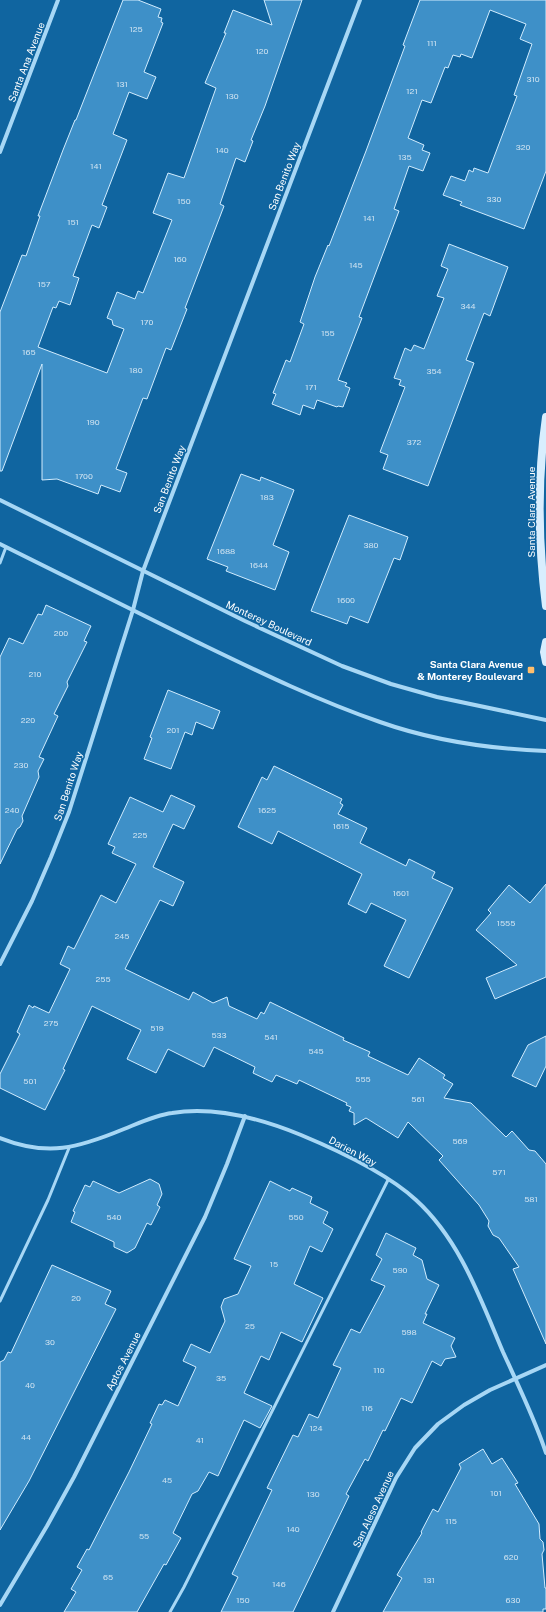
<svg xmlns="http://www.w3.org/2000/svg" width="546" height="1612" viewBox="0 0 546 1612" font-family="'Public Sans',sans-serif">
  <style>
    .building { fill: #3e90c8; stroke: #d1ecfe }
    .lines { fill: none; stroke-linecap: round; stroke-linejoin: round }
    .service { stroke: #a7d7f5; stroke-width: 3 }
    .minor { stroke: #a7d7f5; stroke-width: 4 }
    .secondary { stroke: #d8eefe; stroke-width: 8 }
    .poi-dot { fill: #ffbe6c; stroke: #1065a0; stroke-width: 1.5 }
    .labels { text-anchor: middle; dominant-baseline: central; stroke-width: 3; stroke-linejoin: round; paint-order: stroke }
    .number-label { font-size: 8px; fill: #cfe3f1 }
    .street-label { font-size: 10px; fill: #fff; stroke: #1065a0 }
    .poi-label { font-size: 10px; font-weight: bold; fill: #fff; stroke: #1065a0; text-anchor: end }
  </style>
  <rect width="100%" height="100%" fill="#1065a0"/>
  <!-- building -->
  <g class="building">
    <polygon points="123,0 138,0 161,9 158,17 162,18 161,22 163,23 144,72 156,77 147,99 129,92 113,134 127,140 102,205 107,207 99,228 92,225 73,276 79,278 70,305 59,301 56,308 53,307 38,347 107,373 124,329 113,325 112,320 107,318 117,292 135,299 138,291 143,293 172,220 153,213 168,173 184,178 216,88 205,83 226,33 224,33 233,10 272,25 264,0 302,0 265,106 251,140 253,141 245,162 236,158 220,204 224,206 185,308 187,309 171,350 166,348 147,399 143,398 116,469 127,473 120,492 101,485 98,494 57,479 42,480 42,364 2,471 0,471 0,312 22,255 26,256 40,216 38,216 63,150 75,120 76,120"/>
    <polygon points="420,0 546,0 546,171 524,229 460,205 462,202 443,195 451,176 465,181 469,170 473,172 474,168 488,173 517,96 514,95 532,44 520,39 526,24 490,10 472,58 461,54 460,57 453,55 448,68 445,67 431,103 422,100 408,138 424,145 422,150 430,153 423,171 409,166 394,209 399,211 359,317 362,318 338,380 347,383 345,386 350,388 343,407 338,406 337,407 317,400 314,409 303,405 300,415 272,404 276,394 273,393 286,360 290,362 304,324 300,322 315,277 328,245 329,246 366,151 405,46 403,45"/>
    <polygon points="449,244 508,267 490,316 484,313 466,360 474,363 428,486 383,469 388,455 380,452 405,387 399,385 401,380 394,378 405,348 411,351 414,345 424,349 444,298 437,296 448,269 441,266"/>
    <polygon points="241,474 260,481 261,477 294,490 273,545 289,552 275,590 226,571 228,567 207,559"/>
    <polygon points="349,515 408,537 400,560 394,558 368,623 350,616 347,624 311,611"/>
    <polygon points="46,605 91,626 84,641 87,642 67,682 68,686 54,714 58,716 39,757 44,759 38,771 39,777 22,816 23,821 20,827 17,829 0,864 0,657 9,638 23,644 38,614 42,615"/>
    <polygon points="168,690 220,711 213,729 196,722 192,735 185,732 171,769 144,759 152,738 150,737"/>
    <polygon points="274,766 342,799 340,803 343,805 338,814 367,828 360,843 406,866 409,859 435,872 432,878 453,888 409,978 384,966 406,920 371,903 366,913 348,904 362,874 278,831 272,844 238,827 262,777 267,780"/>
    <polygon points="171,795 195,806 184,829 173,824 153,867 184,882 173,906 160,900 125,969 189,1000 193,992 213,1003 227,997 229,1006 257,1019 261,1012 264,1014 270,1002 344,1038 343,1040 370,1052 368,1056 408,1075 419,1058 445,1075 443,1078 453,1084 444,1098 471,1103 506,1137 512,1131 529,1150 535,1151 546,1164 546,1344 513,1269 519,1267 499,1238 493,1235 488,1226 489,1221 479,1205 439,1160 443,1156 408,1122 398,1138 366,1118 354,1125 354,1113 349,1111 351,1107 346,1105 347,1103 299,1080 297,1084 276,1075 272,1082 253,1073 255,1067 214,1047 204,1067 168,1049 156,1073 127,1059 141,1030 92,1006 63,1069 65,1070 45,1110 0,1088 0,1074 20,1034 17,1032 29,1005 33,1008 34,1006 49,1013 70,969 60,964 68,946 74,949 101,895 116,903 136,864 112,853 115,847 108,844 130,797 163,812"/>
    <polygon points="546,884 546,977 495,999 486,978 517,965 476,930 491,913 488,910 509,885 530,903"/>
    <polygon points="546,1036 546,1066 536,1087 512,1076 528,1045"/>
    <polygon points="150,1179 159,1184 162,1194 157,1205 160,1207 151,1225 147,1223 135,1248 127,1253 114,1247 114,1242 71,1222 75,1212 73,1211 85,1185 90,1187 93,1181 119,1193"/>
    <polygon points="270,1181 290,1191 292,1188 312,1197 310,1203 328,1212 323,1223 333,1229 322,1252 310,1246 294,1284 323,1298 302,1342 281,1332 269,1360 261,1356 244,1393 272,1406 260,1428 244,1420 218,1476 209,1472 198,1491 192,1494 173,1533 181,1538 166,1565 164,1564 137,1612 64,1612 76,1592 71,1589 82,1570 77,1567 87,1549 89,1550 129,1472 152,1424 150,1423 159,1404 162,1405 165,1400 178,1406 196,1367 183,1361 191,1344 210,1353 225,1321 221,1307 224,1299 238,1294 251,1266 234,1259"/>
    <polygon points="386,1233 416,1248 413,1255 422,1260 427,1279 439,1285 425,1314 427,1314 423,1323 455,1338 451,1346 456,1357 445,1359 441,1366 432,1361 412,1403 401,1398 385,1431 383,1430 368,1461 365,1459 346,1494 349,1496 293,1612 221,1612 238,1577 232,1574 272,1490 267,1488 293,1435 298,1437 309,1414 318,1418 341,1368 333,1365 351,1329 360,1333 385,1286 371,1280 382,1259 376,1255"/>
    <polygon points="52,1265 111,1291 105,1304 116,1309 29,1481 0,1530 0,1362 4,1360 8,1352 11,1353"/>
    <polygon points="483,1449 492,1464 502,1458 518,1483 515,1484 539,1524 540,1539 543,1542 544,1550 542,1554 545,1588 546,1588 546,1609 543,1609 543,1612 383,1612 402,1578 397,1575 422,1533 421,1532 433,1509 438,1512 461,1468 459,1464"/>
  </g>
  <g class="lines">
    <!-- service -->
    <g class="service">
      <polyline points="0,563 6,547"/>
      <polyline points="0,1301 48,1200 69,1148"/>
      <polyline points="170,1612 184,1587 388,1180"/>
    </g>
    <!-- minor -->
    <g class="minor">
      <polyline points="0,152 58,0"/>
      <polyline points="0,500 245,621 342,666 391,684 437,697 546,720"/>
      <path d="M 0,544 C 65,576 130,609 195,641 C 255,670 316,700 380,722 C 431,740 492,749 546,751"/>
      <polyline points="0,964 32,901 51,857 69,812 133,610 143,571 360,0"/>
      <path d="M 0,1138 C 48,1157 78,1148 124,1129 C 139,1123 156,1115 172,1113 C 215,1106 262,1119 301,1135 C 337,1150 388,1174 416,1200 C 460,1240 480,1298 503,1352 C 518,1385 535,1419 546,1453"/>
      <polyline points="0,1605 47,1526 74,1477 205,1217 227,1164 245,1116"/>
      <polyline points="333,1612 396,1478 415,1448 438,1424 464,1405 490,1390 546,1365"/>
    </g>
    <!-- secondary -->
    <g class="secondary">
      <path d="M 546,417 C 537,480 538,543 546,606"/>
      <polyline points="546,642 544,652 546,662"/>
    </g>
  </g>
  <!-- markers -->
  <rect class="poi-dot" x="527" y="666" width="8" height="8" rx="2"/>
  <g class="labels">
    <!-- number labels -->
    <g class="number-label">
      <text x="136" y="29">125</text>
      <text x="432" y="43">111</text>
      <text x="262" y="51">120</text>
      <text x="533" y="79">310</text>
      <text x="122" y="84">131</text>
      <text x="412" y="91">121</text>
      <text x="232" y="96">130</text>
      <text x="523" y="147">320</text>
      <text x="222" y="150">140</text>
      <text x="405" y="157">135</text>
      <text x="96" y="166">141</text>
      <text x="494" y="199">330</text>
      <text x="184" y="201">150</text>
      <text x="369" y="218">141</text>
      <text x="73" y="222">151</text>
      <text x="180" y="259">160</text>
      <text x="356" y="265">145</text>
      <text x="44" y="284">157</text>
      <text x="468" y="306">344</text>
      <text x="147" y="322">170</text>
      <text x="328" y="333">155</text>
      <text x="29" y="352">165</text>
      <text x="136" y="370">180</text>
      <text x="434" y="371">354</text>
      <text x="311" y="387">171</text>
      <text x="93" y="422">190</text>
      <text x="414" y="442">372</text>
      <text x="84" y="476">1700</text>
      <text x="267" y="497">183</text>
      <text x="371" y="545">380</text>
      <text x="226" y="551">1688</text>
      <text x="259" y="565">1644</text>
      <text x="346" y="600">1600</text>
      <text x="61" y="633">200</text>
      <text x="35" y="674">210</text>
      <text x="28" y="720">220</text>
      <text x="173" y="730">201</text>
      <text x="21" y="765">230</text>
      <text x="12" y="810">240</text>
      <text x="267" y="810">1625</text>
      <text x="341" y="826">1615</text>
      <text x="140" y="835">225</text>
      <text x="401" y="893">1601</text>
      <text x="506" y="923">1555</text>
      <text x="122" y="936">245</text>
      <text x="103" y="979">255</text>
      <text x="51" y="1023">275</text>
      <text x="157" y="1028">519</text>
      <text x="219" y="1035">533</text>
      <text x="271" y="1037">541</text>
      <text x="316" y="1051">545</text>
      <text x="363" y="1079">555</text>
      <text x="30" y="1081">501</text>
      <text x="418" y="1099">561</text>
      <text x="460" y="1141">569</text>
      <text x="499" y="1172">571</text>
      <text x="531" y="1199">581</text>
      <text x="114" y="1217">540</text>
      <text x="296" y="1217">550</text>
      <text x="274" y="1264">15</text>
      <text x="400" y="1270">590</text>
      <text x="76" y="1298">20</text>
      <text x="250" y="1326">25</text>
      <text x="409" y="1332">598</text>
      <text x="50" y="1342">30</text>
      <text x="379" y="1370">110</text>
      <text x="221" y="1378">35</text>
      <text x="30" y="1385">40</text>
      <text x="367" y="1408">116</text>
      <text x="316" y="1428">124</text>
      <text x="26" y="1437">44</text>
      <text x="200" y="1440">41</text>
      <text x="167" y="1480">45</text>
      <text x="496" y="1493">101</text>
      <text x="313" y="1494">130</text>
      <text x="451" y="1521">115</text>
      <text x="293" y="1529">140</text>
      <text x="144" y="1536">55</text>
      <text x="511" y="1557">620</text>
      <text x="108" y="1577">65</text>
      <text x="429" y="1580">131</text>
      <text x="279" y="1584">146</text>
      <text x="243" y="1600">150</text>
      <text x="513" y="1600">630</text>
    </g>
    <!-- street labels -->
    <g class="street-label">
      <text transform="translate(26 62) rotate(-69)">Santa Ana Avenue</text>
      <text transform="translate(284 176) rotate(-69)">San Benito Way</text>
      <text transform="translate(169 479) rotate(-69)">San Benito Way</text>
      <text transform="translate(531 512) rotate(-90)">Santa Clara Avenue</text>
      <text transform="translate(269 623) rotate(25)">Monterey Boulevard</text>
      <text transform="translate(68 786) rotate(-72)">San Benito Way</text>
      <text transform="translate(353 1151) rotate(28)">Darien Way</text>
      <text transform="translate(123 1361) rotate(-63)">Aptos Avenue</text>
      <text transform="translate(373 1509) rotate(-65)">San Aleso Avenue</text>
    </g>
    <!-- poi labels -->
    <g class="poi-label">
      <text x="523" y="664">Santa Clara Avenue<tspan x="523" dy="12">&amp; Monterey Boulevard</tspan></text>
    </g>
  </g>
</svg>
